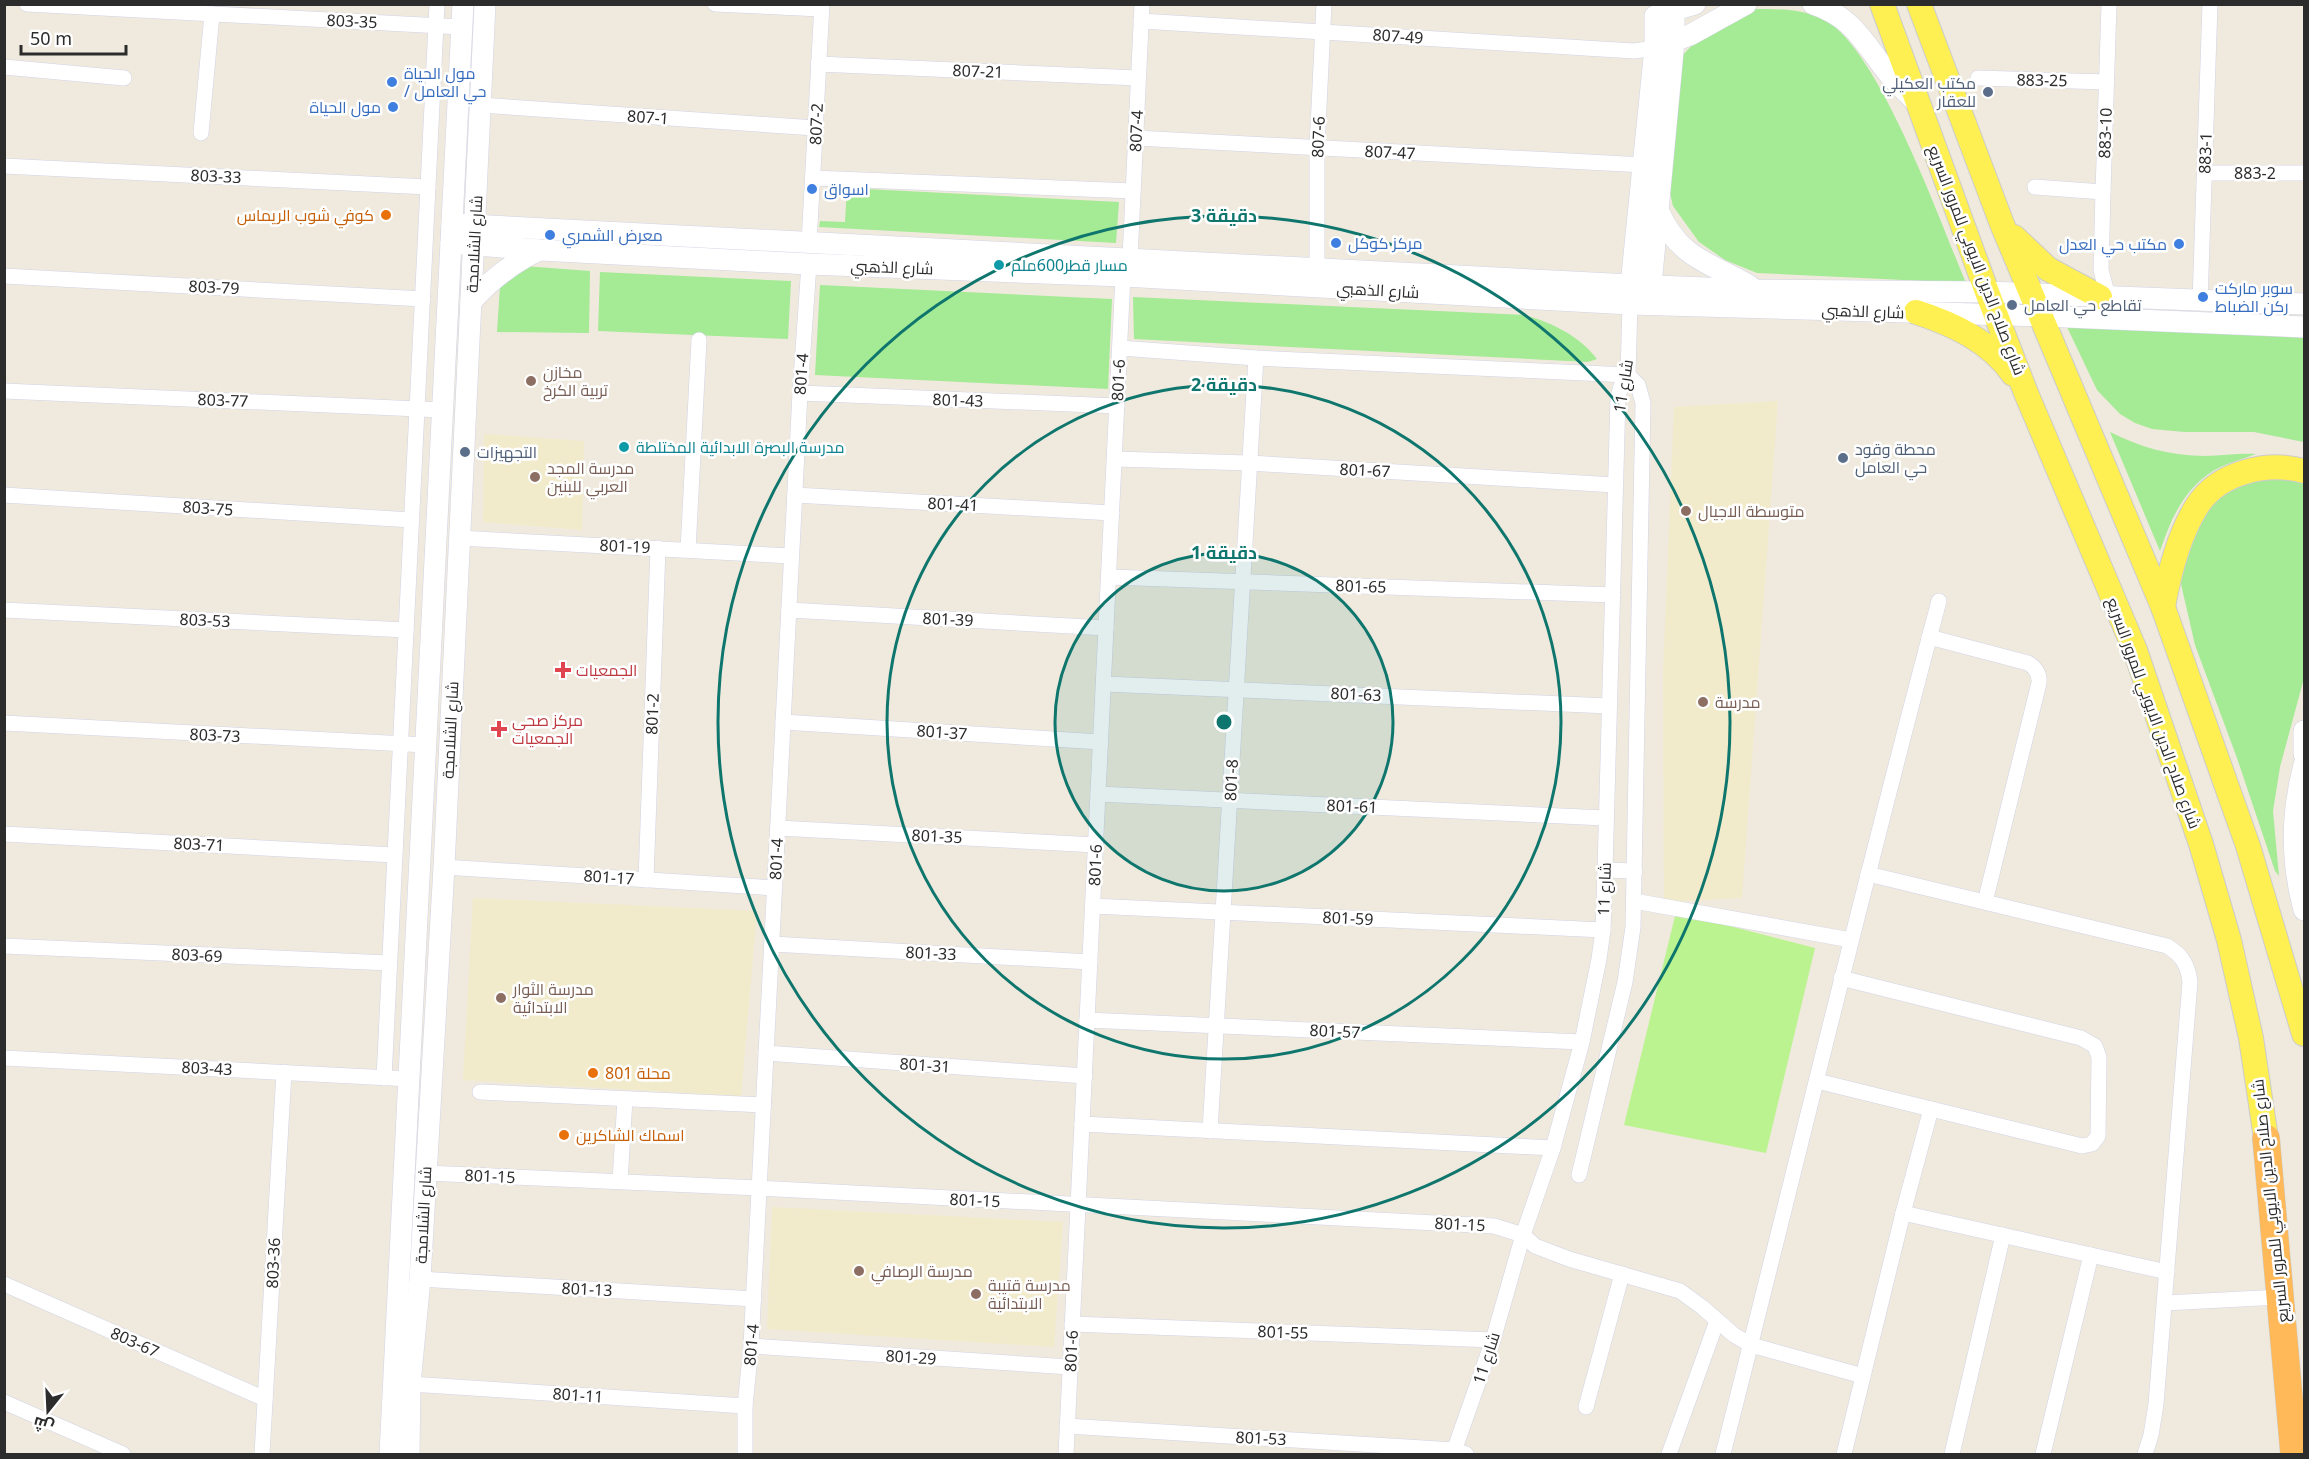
<svg xmlns="http://www.w3.org/2000/svg" width="2309" height="1459" viewBox="0 0 2309 1459" font-family="'Noto Sans',Cairo,sans-serif">
  <style>
    .education { fill: #f2ebcb }
    .green { fill: #a5ea95 }
    .pitch { fill: #baf38f }
    .lines { fill: none; stroke-linecap: round; stroke-linejoin: round }
    .street-casing { stroke: #d2d3e6; stroke-width: 16 }
    .secondary-casing { stroke: #d2d3e6; stroke-width: 22 }
    .primary-casing { stroke: #ccc; stroke-width: 26 }
    .highway-casing { stroke: #ccc; stroke-width: 28 }
    .street { stroke: #fff; stroke-width: 15 }
    .secondary { stroke: #fff; stroke-width: 21 }
    .primary { stroke: #feef53; stroke-width: 24 }
    .highway { stroke: #ffb958; stroke-width: 27 }
    .ring { fill: none; stroke: #0f766e; stroke-width: 3 }
    .shop-dot { fill: #3f7fe0; stroke: #fff; stroke-width: 2 }
    .service-dot { fill: #5c6f8a; stroke: #fff; stroke-width: 2 }
    .food-dot { fill: #e8710a; stroke: #fff; stroke-width: 2 }
    .culture-dot { fill: #0f9aa8; stroke: #fff; stroke-width: 2 }
    .education-dot { fill: #8d6e63; stroke: #fff; stroke-width: 2 }
    .health-dot { fill: #e0444e; stroke: #fff; stroke-width: 2 }
    .labels { text-anchor: middle; dominant-baseline: central; stroke-width: 5; stroke-linejoin: round; paint-order: stroke }
    .street-label { font-size: 16px; fill: #2c2c2c; stroke: #fff }
    .shop-label { font-size: 16px; fill: #366cbe; stroke: #fff; text-anchor: start }
    .service-label { font-size: 16px; fill: #4e5e75; stroke: #fff; text-anchor: start }
    .food-label { font-size: 16px; fill: #c56008; stroke: #fff; text-anchor: start }
    .culture-label { font-size: 16px; fill: #0d838f; stroke: #fff; text-anchor: start }
    .education-label { font-size: 16px; fill: #785e54; stroke: #fff; text-anchor: start }
    .health-label { font-size: 16px; fill: #be3a42; stroke: #fff; text-anchor: start }
    .centre { fill: #0f766e; stroke: #fff; stroke-width: 3 }
    .ring-label { font-size: 18px; text-anchor: middle; font-weight: bold; fill: #0f766e; stroke: #fff; stroke-width: 5; stroke-linejoin: round; paint-order: stroke }
  </style>
  <rect width="100%" height="100%" fill="#efeadd"/>
  <!-- education -->
  <g class="education">
    <polygon points="1778,401 1742,898 1664,902 1663,672 1674,407"/>
    <polygon points="484,434 584,441 582,530 483,522"/>
    <polygon points="473,898 757,911 741,1096 463,1080"/>
    <polygon points="772,1207 1063,1222 1054,1347 767,1329"/>
  </g>
  <!-- green -->
  <g class="green">
    <path d="M 1755,9 C 1779,9 1801,9 1823,19 C 1878,46 1941,224 1966,283 L 1757,273 L 1725,260 L 1699,242 L 1673,206 L 1667,180 L 1682,56 C 1703,32 1727,21 1755,9 Z"/>
    <polygon points="847,188 1119,202 1116,243 819,227 820,221 845,222"/>
    <polygon points="524,266 590,271 589,333 497,332 500,287"/>
    <polygon points="600,272 791,281 788,339 598,331"/>
    <polygon points="820,285 1112,299 1108,389 815,375"/>
    <path d="M 1133,297 L 1525,315 C 1554,324 1578,335 1597,359 L 1588,362 L 1134,339 Z"/>
    <polygon points="2067,327 2304,337 2304,442 2254,432 2185,432 2152,429 2135,423 2120,414 2097,390"/>
    <path d="M 2110,432 C 2140,447 2170,456 2205,456 C 2222,456 2239,453 2256,454 C 2243,459 2226,463 2213,471 C 2183,490 2171,519 2160,551 Z"/>
    <polygon points="2242,477 2304,481 2304,678 2280,767 2273,811 2279,876 2275,871 2237,758 2195,645 2181,584 2183,561 2201,512"/>
  </g>
  <!-- pitch -->
  <polygon class="pitch" points="1676,912 1815,948 1766,1153 1624,1125"/>
  <g class="lines">
    <defs>
      <g id="street">
        <polyline points="27,4 461,27"/>
        <polyline points="715,4 821,9"/>
        <polyline points="1141,21 1634,51 1655,48"/>
        <polyline points="818,64 1138,78"/>
        <polyline points="4,67 124,78"/>
        <polyline points="1978,78 2107,82"/>
        <polyline points="480,105 815,128"/>
        <polyline points="201,133 212,14"/>
        <polyline points="1136,138 1644,165"/>
        <polyline points="4,166 428,187"/>
        <polyline points="2205,173 2304,173"/>
        <polyline points="813,178 1133,191"/>
        <polyline points="2035,187 2103,192 2109,4"/>
        <polyline points="2103,192 2101,270 2108,297"/>
        <polyline points="809,243 822,4"/>
        <polyline points="1130,258 1142,4"/>
        <polyline points="1317,269 1317,148 1324,4"/>
        <polyline points="4,276 423,299"/>
        <polyline points="2200,302 2210,4"/>
        <polyline points="1120,348 1256,358 1628,375 1638,385 1643,403 1633,927 1625,982 1579,1175"/>
        <polyline points="4,391 442,410"/>
        <polyline points="800,393 1117,406"/>
        <polyline points="1115,459 1249,463 1615,485"/>
        <polyline points="4,495 412,520"/>
        <polyline points="795,495 1112,513"/>
        <polyline points="459,538 791,556"/>
        <polyline points="688,550 699,340"/>
        <polyline points="1109,577 1613,595"/>
        <polyline points="4,610 406,630"/>
        <polyline points="789,610 1106,628"/>
        <path d="M 1929,637 L 2028,663 C 2036,668 2040,674 2039,683 L 1985,902"/>
        <polyline points="1104,684 1609,706"/>
        <polyline points="783,722 1101,742"/>
        <polyline points="4,723 426,745"/>
        <polyline points="1098,794 1605,818"/>
        <polyline points="778,828 1096,845"/>
        <polyline points="4,834 394,855"/>
        <polyline points="444,867 775,888"/>
        <polyline points="1605,870 1635,871"/>
        <path d="M 1868,874 L 2167,946 C 2182,955 2188,965 2190,982 L 2156,1404 L 2151,1435 L 2145,1454"/>
        <polyline points="646,880 658,548"/>
        <polyline points="1634,901 1851,940"/>
        <polyline points="1093,906 1603,930"/>
        <polyline points="772,944 1090,962"/>
        <polyline points="4,946 389,963"/>
        <polyline points="1087,1020 1582,1042"/>
        <polyline points="766,1053 1085,1076"/>
        <polyline points="4,1058 410,1079"/>
        <polyline points="384,1078 437,4"/>
        <polyline points="1817,1081 2082,1146 2092,1144 2098,1136 2099,1057 2095,1046 2081,1038 1841,978"/>
        <polyline points="480,1092 764,1105"/>
        <polyline points="1082,1124 1553,1148"/>
        <polyline points="1210,1131 1256,358"/>
        <polyline points="426,1173 759,1188 1494,1226 1523,1235 1535,1246 1569,1259 1680,1291 1702,1307 1734,1335 1751,1345 1863,1376"/>
        <polyline points="620,1181 625,1099"/>
        <polyline points="1903,1213 2167,1272"/>
        <polyline points="420,1279 754,1299"/>
        <polyline points="4,1284 265,1399"/>
        <polyline points="2165,1303 2280,1297"/>
        <polyline points="1072,1324 1493,1340"/>
        <polyline points="751,1346 1070,1367"/>
        <polyline points="410,1384 745,1406"/>
        <polyline points="4,1402 123,1454"/>
        <polyline points="1586,1407 1622,1274"/>
        <polyline points="1067,1426 1455,1450 1466,1454"/>
        <polyline points="262,1454 284,1072"/>
        <polyline points="745,1454 745,1406 751,1346 800,393 809,264"/>
        <polyline points="1066,1454 1123,276"/>
        <polyline points="1453,1454 1493,1340 1523,1235 1553,1148 1582,1042 1599,959 1603,930 1605,870 1618,397 1621,386 1628,375 1630,304"/>
        <polyline points="1669,1454 1717,1321"/>
        <path d="M 1723,1454 C 1795,1170 1863,885 1939,601"/>
        <polyline points="1844,1454 1903,1213 1931,1109"/>
        <polyline points="1952,1454 2003,1235"/>
        <polyline points="2043,1454 2091,1255"/>
      </g>
      <g id="secondary">
        <path d="M 1813,4 C 1853,17 1864,43 1888,73 C 1897,84 1907,93 1917,103"/>
        <polyline points="1661,46 1690,35 1746,4"/>
        <path d="M 1658,210 C 1679,259 1709,262 1750,286"/>
        <polyline points="452,224 1631,285 1755,290 1987,292 2304,304"/>
        <polyline points="451,243 540,250 809,264 1123,276 1630,304 2042,316 2304,327"/>
        <polyline points="1631,285 1655,48 1655,16 1695,4"/>
        <polyline points="1651,285 1674,41 1674,10"/>
        <path d="M 471,302 C 491,279 512,263 539,250"/>
        <polyline points="2304,731 2304,754"/>
        <path d="M 2304,765 C 2291,814 2291,862 2304,910"/>
        <polyline points="390,1454 463,4"/>
        <polyline points="409,1454 410,1384 420,1279 444,867 485,4"/>
      </g>
      <g id="primary">
        <polyline points="1882,4 1987,292 2026,393 2135,650 2201,844 2229,940 2251,1038 2266,1138"/>
        <polyline points="1919,4 2002,224 2163,607 2248,846 2304,1034"/>
        <polyline points="2014,237 2048,269 2100,297"/>
        <path d="M 1916,312 C 1953,324 1990,341 2013,374"/>
        <path d="M 2163,607 C 2169,573 2178,536 2197,506 C 2219,472 2267,461 2304,471"/>
      </g>
      <polyline id="highway" points="2266,1138 2294,1454"/>
    </defs>
    <!-- street casing -->
    <use href="#street" class="street-casing"/>
    <!-- secondary casing -->
    <use href="#secondary" class="secondary-casing"/>
    <!-- primary casing -->
    <use href="#primary" class="primary-casing"/>
    <!-- highway casing -->
    <use href="#highway" class="highway-casing"/>
    <!-- street -->
    <use href="#street" class="street"/>
    <!-- secondary -->
    <use href="#secondary" class="secondary"/>
    <!-- primary -->
    <use href="#primary" class="primary"/>
    <!-- highway -->
    <use href="#highway" class="highway"/>
  </g>
  <!-- distance rings -->
  <circle cx="1224" cy="722" r="169" fill="#0f766e" fill-opacity=".12"/>
  <g class="ring">
    <circle cx="1224" cy="722" r="169"/>
    <circle cx="1224" cy="722" r="337"/>
    <circle cx="1224" cy="722" r="506"/>
  </g>
  <!-- markers -->
  <g class="shop-dot">
    <circle cx="392" cy="82" r="6"/>
    <circle cx="393" cy="107" r="6"/>
    <circle cx="812" cy="189" r="6"/>
    <circle cx="550" cy="235" r="6"/>
    <circle cx="1336" cy="243" r="6"/>
    <circle cx="2179" cy="244" r="6"/>
    <circle cx="2203" cy="297" r="6"/>
  </g>
  <g class="service-dot">
    <circle cx="1988" cy="92" r="6"/>
    <circle cx="2012" cy="305" r="6"/>
    <circle cx="465" cy="452" r="6"/>
    <circle cx="1843" cy="458" r="6"/>
  </g>
  <g class="food-dot">
    <circle cx="386" cy="215" r="6"/>
    <circle cx="593" cy="1073" r="6"/>
    <circle cx="564" cy="1135" r="6"/>
  </g>
  <g class="culture-dot">
    <circle cx="999" cy="265" r="6"/>
    <circle cx="624" cy="447" r="6"/>
  </g>
  <g class="education-dot">
    <circle cx="531" cy="381" r="6"/>
    <circle cx="535" cy="477" r="6"/>
    <circle cx="1686" cy="511" r="6"/>
    <circle cx="1703" cy="702" r="6"/>
    <circle cx="501" cy="998" r="6"/>
    <circle cx="859" cy="1271" r="6"/>
    <circle cx="976" cy="1294" r="6"/>
  </g>
  <g class="health-dot">
    <path d="M560 661h6v6h6v6h-6v6h-6v-6h-6v-6h6z"/>
    <path d="M496 720h6v6h6v6h-6v6h-6v-6h-6v-6h6z"/>
  </g>
  <g class="labels">
    <!-- street labels -->
    <g class="street-label">
      <text transform="translate(352 21) rotate(3)">803-35</text>
      <text transform="translate(1398 36) rotate(4)">807-49</text>
      <text transform="translate(978 71) rotate(2)">807-21</text>
      <text transform="translate(2042 80) rotate(1)">883-25</text>
      <text transform="translate(648 117) rotate(4)">807-1</text>
      <text transform="translate(816 124) rotate(-87)">807-2</text>
      <text transform="translate(1136 131) rotate(-87)">807-4</text>
      <text transform="translate(2105 133) rotate(-88)">883-10</text>
      <text transform="translate(1318 137) rotate(-88)">807-6</text>
      <text transform="translate(1390 152) rotate(3)">807-47</text>
      <text transform="translate(2205 153) rotate(-88)">883-1</text>
      <text x="2255" y="173">883-2</text>
      <text transform="translate(216 176) rotate(3)">803-33</text>
      <text transform="translate(474 244) rotate(-87)">شارع الشلامجة</text>
      <text transform="translate(1977 260) rotate(69)">شارع صلاح الدين الايوبي للمرور السريع</text>
      <text transform="translate(892 267) rotate(2)">شارع الذهبي</text>
      <text transform="translate(214 287) rotate(3)">803-79</text>
      <text transform="translate(1378 290) rotate(3)">شارع الذهبي</text>
      <text transform="translate(1863 311) rotate(2)">شارع الذهبي</text>
      <text transform="translate(801 374) rotate(-86)">801-4</text>
      <text transform="translate(1118 380) rotate(-87)">801-6</text>
      <text transform="translate(1623 386) rotate(-81)">شارع 11</text>
      <text transform="translate(223 400) rotate(2)">803-77</text>
      <text transform="translate(958 400) rotate(2)">801-43</text>
      <text transform="translate(1365 470) rotate(3)">801-67</text>
      <text transform="translate(953 504) rotate(3)">801-41</text>
      <text transform="translate(208 508) rotate(4)">803-75</text>
      <text transform="translate(625 546) rotate(3)">801-19</text>
      <text transform="translate(1361 586) rotate(2)">801-65</text>
      <text transform="translate(948 619) rotate(3)">801-39</text>
      <text transform="translate(205 620) rotate(3)">803-53</text>
      <text transform="translate(1356 694) rotate(3)">801-63</text>
      <text transform="translate(2154 713) rotate(70)">شارع صلاح الدين الايوبي للمرور السريع</text>
      <text transform="translate(652 714) rotate(-88)">801-2</text>
      <text transform="translate(450 730) rotate(-87)">شارع الشلامجة</text>
      <text transform="translate(942 732) rotate(4)">801-37</text>
      <text transform="translate(215 735) rotate(3)">803-73</text>
      <text transform="translate(1231 780) rotate(-87)">801-8</text>
      <text transform="translate(1352 806) rotate(3)">801-61</text>
      <text transform="translate(937 836) rotate(3)">801-35</text>
      <text transform="translate(199 844) rotate(3)">803-71</text>
      <text transform="translate(776 859) rotate(-87)">801-4</text>
      <text transform="translate(1095 865) rotate(-87)">801-6</text>
      <text transform="translate(609 877) rotate(4)">801-17</text>
      <text transform="translate(1604 889) rotate(-88)">شارع 11</text>
      <text transform="translate(1348 918) rotate(3)">801-59</text>
      <text transform="translate(931 953) rotate(3)">801-33</text>
      <text transform="translate(197 955) rotate(3)">803-69</text>
      <text transform="translate(1335 1031) rotate(3)">801-57</text>
      <text transform="translate(925 1065) rotate(4)">801-31</text>
      <text transform="translate(207 1068) rotate(3)">803-43</text>
      <text transform="translate(490 1176) rotate(3)">801-15</text>
      <text transform="translate(975 1200) rotate(3)">801-15</text>
      <text transform="translate(2270 1201) rotate(-96)">شارع صلاح الدين الايوبي للمرور السريع</text>
      <text transform="translate(423 1215) rotate(-87)">شارع الشلامجة</text>
      <text transform="translate(1460 1224) rotate(3)">801-15</text>
      <text transform="translate(273 1263) rotate(-87)">803-36</text>
      <text transform="translate(587 1289) rotate(3)">801-13</text>
      <text transform="translate(1283 1332) rotate(2)">801-55</text>
      <text transform="translate(135 1342) rotate(24)">803-67</text>
      <text transform="translate(751 1345) rotate(-85)">801-4</text>
      <text transform="translate(1071 1351) rotate(-87)">801-6</text>
      <text transform="translate(911 1357) rotate(4)">801-29</text>
      <text transform="translate(1486 1358) rotate(-72)">شارع 11</text>
      <text transform="translate(578 1395) rotate(4)">801-11</text>
      <text transform="translate(1261 1438) rotate(3)">801-53</text>
    </g>
    <!-- shop labels -->
    <g class="shop-label">
      <text x="404" y="73">مول الحياة<tspan x="404" dy="18">/ حي العامل</tspan></text>
      <text x="381" y="107" text-anchor="end">مول الحياة</text>
      <text x="824" y="189">اسواق</text>
      <text x="562" y="235">معرض الشمري</text>
      <text x="1348" y="243">مركز كوكل</text>
      <text x="2167" y="244" text-anchor="end">مكتب حي العدل</text>
      <text x="2215" y="288">سوبر ماركت<tspan x="2215" dy="18">ركن الضباط</tspan></text>
    </g>
    <!-- service labels -->
    <g class="service-label">
      <text x="1976" y="83" text-anchor="end">مكتب العكيلي<tspan x="1976" dy="18">للعقار</tspan></text>
      <text x="2024" y="305">تقاطع حي العامل</text>
      <text x="1855" y="449">محطة وقود<tspan x="1855" dy="18">حي العامل</tspan></text>
      <text x="477" y="452">التجهيزات</text>
    </g>
    <!-- food labels -->
    <g class="food-label">
      <text x="374" y="215" text-anchor="end">كوفي شوب الريماس</text>
      <text x="605" y="1073">محلة 801</text>
      <text x="576" y="1135">اسماك الشاكرين</text>
    </g>
    <!-- culture labels -->
    <g class="culture-label">
      <text x="1011" y="265">مسار قطر600ملم</text>
      <text x="636" y="447">مدرسة البصرة الابدائية المختلطة</text>
    </g>
    <!-- education labels -->
    <g class="education-label">
      <text x="543" y="372">مخازن<tspan x="543" dy="18">تربية الكرخ</tspan></text>
      <text x="547" y="468">مدرسة المجد<tspan x="547" dy="18">العربي للبنين</tspan></text>
      <text x="1698" y="511">متوسطة الاجيال</text>
      <text x="1715" y="702">مدرسة</text>
      <text x="513" y="989">مدرسة الثوار<tspan x="513" dy="18">الابتدائية</tspan></text>
      <text x="871" y="1271">مدرسة الرصافي</text>
      <text x="988" y="1285">مدرسة قتيبة<tspan x="988" dy="18">الابتدائية</tspan></text>
    </g>
    <!-- health labels -->
    <g class="health-label">
      <text x="576" y="670">الجمعيات</text>
      <text x="512" y="720">مركز صحي<tspan x="512" dy="18">الجمعيات</tspan></text>
    </g>
  </g>
  <circle cx="1224" cy="722" r="9" class="centre"/>
  <g class="ring-label">
    <text x="1224" y="222">3 دقيقة</text>
    <text x="1224" y="391">2 دقيقة</text>
    <text x="1224" y="559">1 دقيقة</text>
  </g>
  <!-- border -->
  <rect width="2309" height="1459" fill="none" stroke="#2c2c2c" stroke-width="12"/>
  <!-- north arrow -->
  <g transform="translate(48 1411) rotate(198)" stroke="#ffffff" stroke-width="4.5" paint-order="stroke">
  <path d="M0-4.5L10 22L0 15L-10 22Z" fill="#2c2c2c"/>
  <text y="-9" font-size="16" font-weight="bold" text-anchor="middle" fill="#2c2c2c">ش</text>
  </g>
  <!-- scale -->
  <path d="M21 45v9h105v-9" fill="none" stroke="#2c2c2c" stroke-width="3"/>
  <text x="30" y="45" font-size="18" fill="#2c2c2c" stroke="#ffffff" stroke-width="4.5" paint-order="stroke">50 m</text>
</svg>
